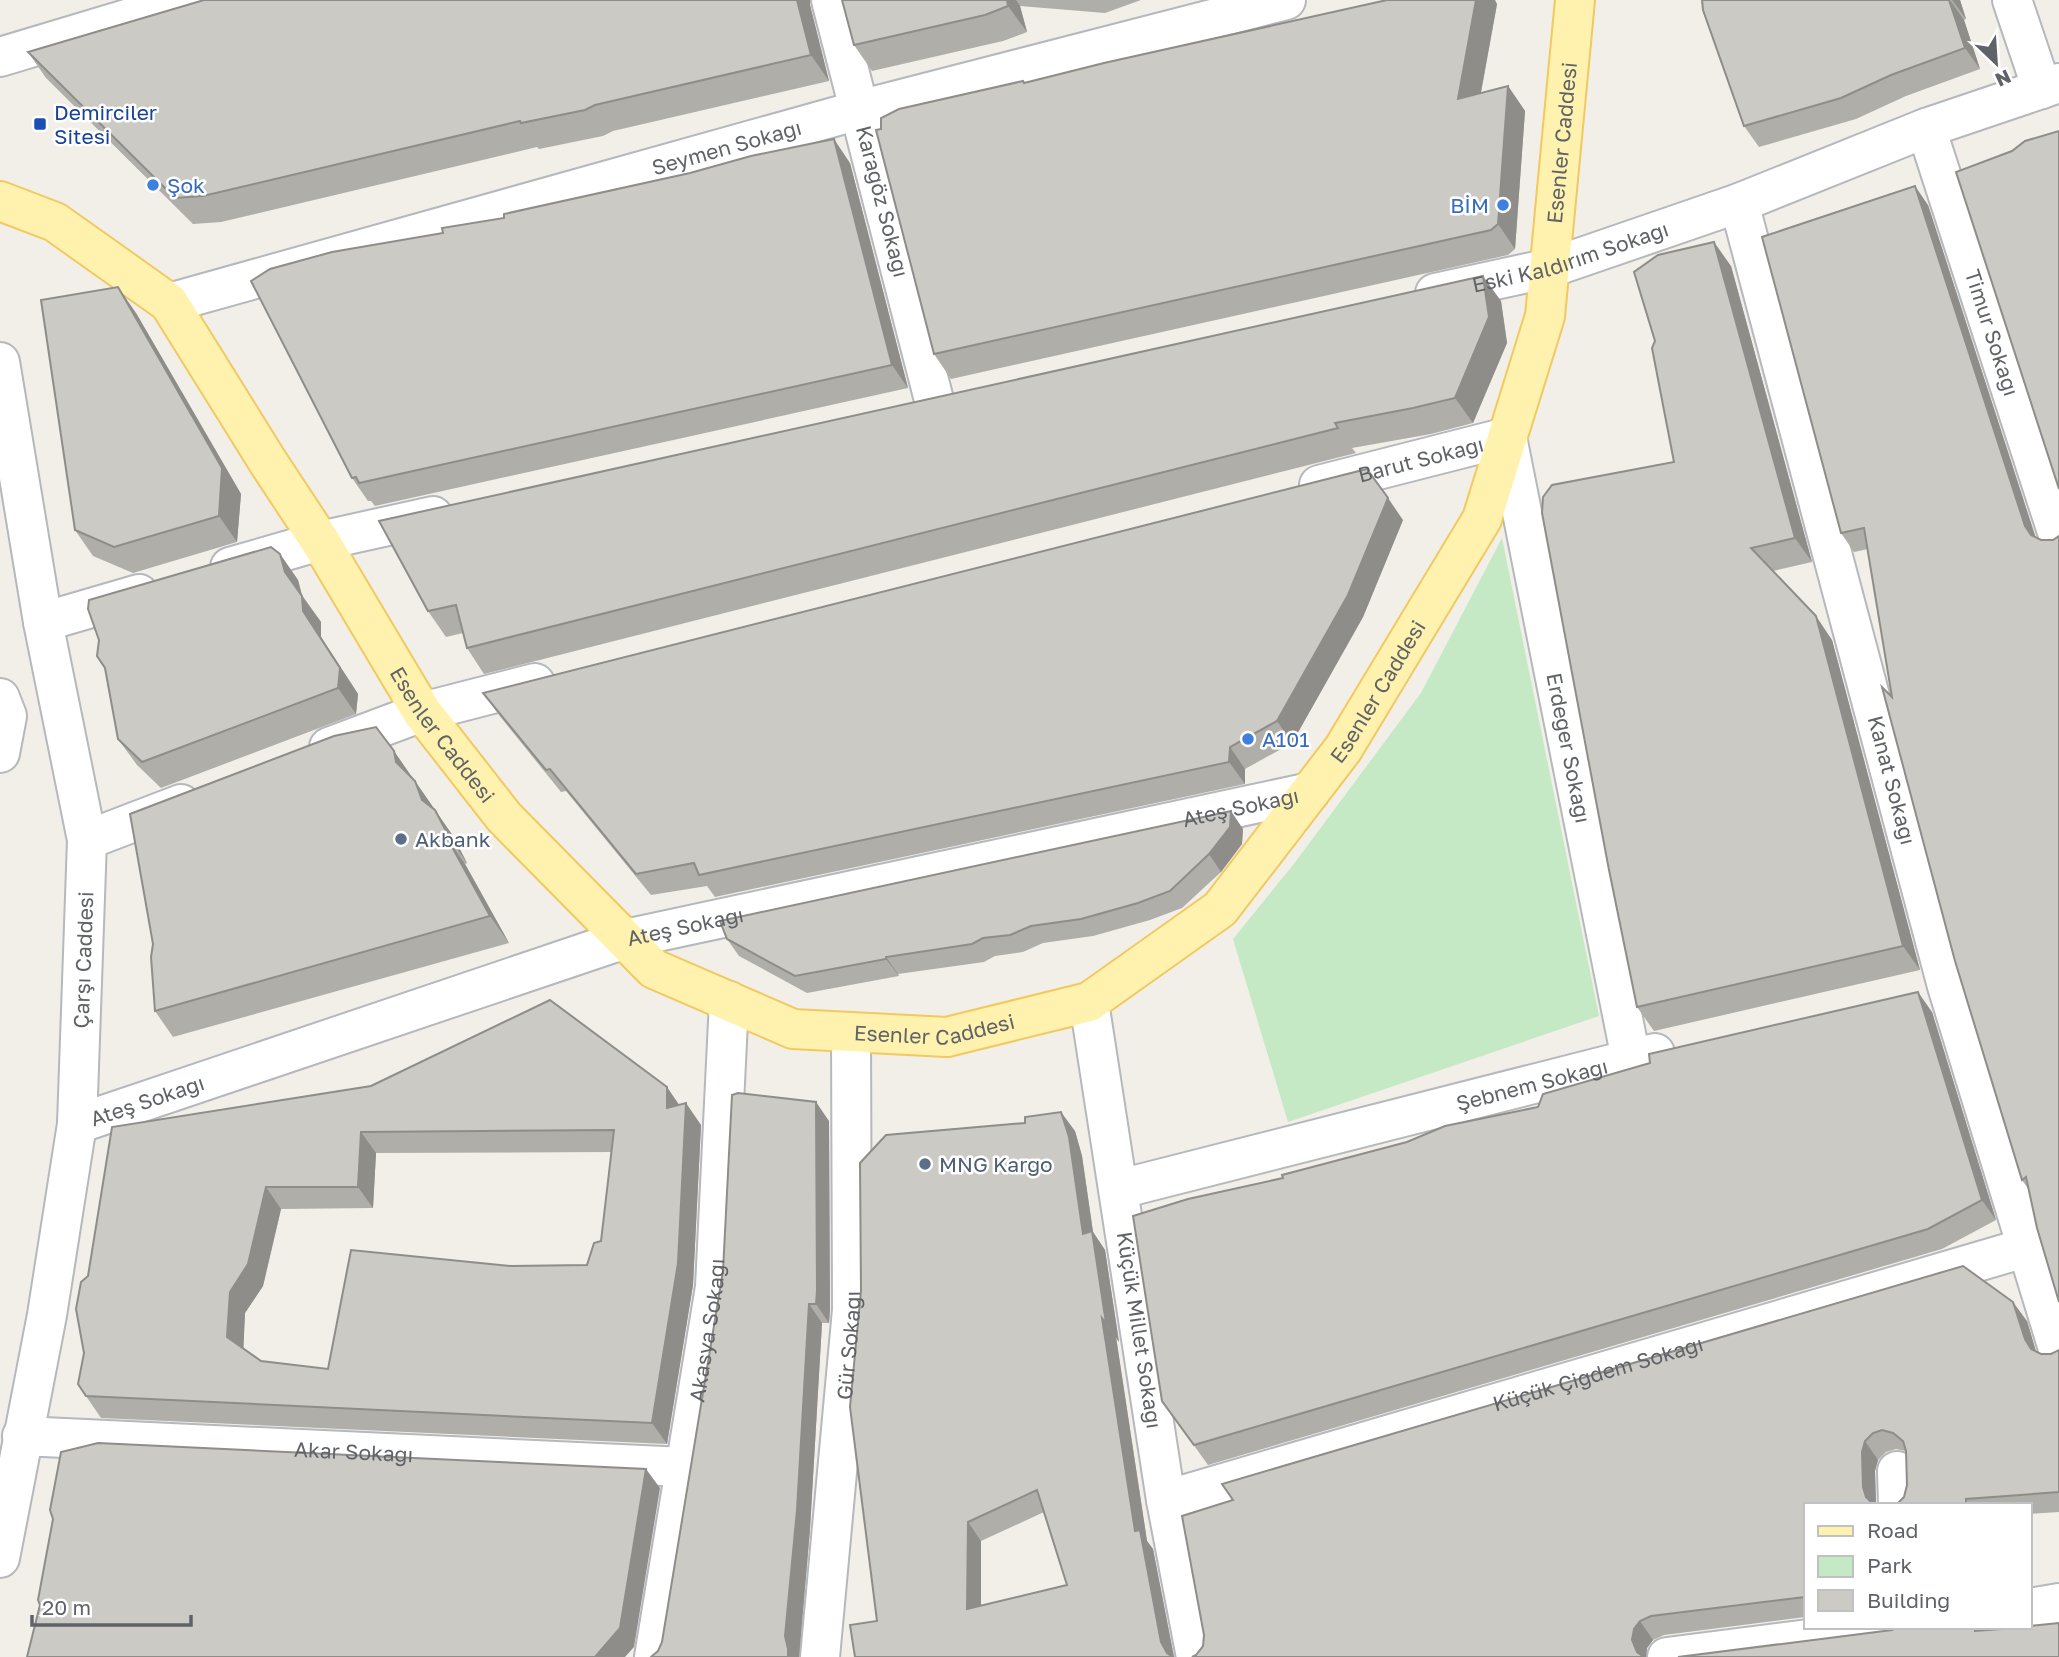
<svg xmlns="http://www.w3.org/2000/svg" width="2059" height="1657" viewBox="0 0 2059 1657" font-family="'Golos Text',sans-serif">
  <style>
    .green { fill: #c5e8c5 }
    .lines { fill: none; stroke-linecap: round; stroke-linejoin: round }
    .minor-casing { stroke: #b5b8bc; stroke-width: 42 }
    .major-casing { stroke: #f2c960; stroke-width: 42 }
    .minor { stroke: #fff; stroke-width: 38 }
    .major { stroke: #fff2af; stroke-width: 38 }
    .wall { fill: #afaea9; fill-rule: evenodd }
    .shaded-wall { fill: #8f8d8a }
    .building { fill: #cccac5; stroke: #8f8d8a; stroke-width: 2; fill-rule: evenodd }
    .transit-dot { fill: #1a4fb4; stroke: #fff; stroke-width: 2.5 }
    .shop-dot { fill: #3f7fe0; stroke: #fff; stroke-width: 2.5 }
    .service-dot { fill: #5c6f8a; stroke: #fff; stroke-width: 2.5 }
    .labels { text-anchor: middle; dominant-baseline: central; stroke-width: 5; stroke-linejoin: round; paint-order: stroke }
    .transit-label { font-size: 21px; fill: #164399; stroke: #fff; text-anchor: start }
    .street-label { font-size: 21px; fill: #5f6368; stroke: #fff }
    .shop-label { font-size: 21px; fill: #366cbe; stroke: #fff; text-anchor: start }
    .service-label { font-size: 21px; fill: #4e5e75; stroke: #fff; text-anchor: start }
  </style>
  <rect width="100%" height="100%" fill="#f1efe8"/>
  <!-- green -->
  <polygon class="green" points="1502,538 1599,1016 1288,1122 1233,939 1293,865 1421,693"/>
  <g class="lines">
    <defs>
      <g id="minor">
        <path id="s1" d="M 831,0 L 935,404"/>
        <polyline points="2012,0 2042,89"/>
        <polyline points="0,57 190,0"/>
        <path id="s2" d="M 1926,128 L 2059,538"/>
        <path id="s3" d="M 1739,203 L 1947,986 L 2059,1352"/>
        <path id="s4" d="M 1435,293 L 1550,268 L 1739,203 L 1926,128 L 2059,83"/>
        <path id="s5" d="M 169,303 L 859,110 L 1286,0"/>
        <polyline points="0,362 43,622 87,840 77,1124 47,1315 0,1558"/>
        <path id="s6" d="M 1319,485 L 1507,437 L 1631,1059"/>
        <polyline points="230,567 320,541 433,516"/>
        <polyline points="43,622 139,594"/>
        <polyline points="0,698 7,716 0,753"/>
        <polyline points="329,747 422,712 535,683"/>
        <polyline points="87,840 181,804"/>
        <path id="s7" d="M 1089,1002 L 1166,1500 L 1196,1657"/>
        <path id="s8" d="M 77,1124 L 625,939 L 1310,792"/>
        <path id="s9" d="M 1120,1189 L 1655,1053"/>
        <path id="s10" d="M 22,1436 L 685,1467"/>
        <polyline points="1897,1471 1898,1505"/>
        <path id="s11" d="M 1166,1500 L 2028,1247"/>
        <polyline points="2029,1608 2059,1603"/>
        <path id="s12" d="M 654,1657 L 715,1287 L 729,1001"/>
        <path id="s13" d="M 820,1657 L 852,1310 L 851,1032"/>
        <polyline points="1667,1657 1903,1627"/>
      </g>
      <g id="major">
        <path id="s14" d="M 0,201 L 55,222 L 169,303 L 268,462 L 320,541 L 422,712 L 504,817 L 654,969 L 793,1029 L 947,1037 L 1089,1002 L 1220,909 L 1343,749 L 1482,519 L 1545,316 L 1575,0"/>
      </g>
    </defs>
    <!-- minor casing -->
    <use href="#minor" class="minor-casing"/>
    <!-- major casing -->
    <use href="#major" class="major-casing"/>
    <!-- minor -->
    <use href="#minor" class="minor"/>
    <!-- major -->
    <use href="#major" class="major"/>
  </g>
  <!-- wall -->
  <g class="wall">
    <polygon points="204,0 810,0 810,5 829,81 613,131 603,136 539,149 537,147 221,222 193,224 46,78 28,52"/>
    <polygon points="842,0 1141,0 1105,13 1020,6 1027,32 1003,41 872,71 854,45"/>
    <polygon points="1702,0 1960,0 1966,19 1964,20 1980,69 1906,96 1856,119 1759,147 1744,126"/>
    <polygon points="1497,4 1481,93 1508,86 1525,111 1515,249 1508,255 951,379 934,354 881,129 1025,83"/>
    <polygon points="850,163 908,388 375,506 371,501 368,501 352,478"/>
    <polygon points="1928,205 2036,538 2041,540 2053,540 2029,1190 2022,1180 1892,697 1868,549 1854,552 1841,533"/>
    <polygon points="1731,266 1812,562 1773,571 1832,640 1920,970 1654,1031 1637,1007"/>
    <polygon points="1501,301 1507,343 1473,423 1431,434 1352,448 1356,453 484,674 467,648 463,633 446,637 428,611"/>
    <polygon points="136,313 241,494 237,542 133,573 93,556 75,530"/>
    <polygon points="1403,520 1363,617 1292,743 1245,769 1245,784 715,897 707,886 651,895 566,791 561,792 499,715 483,693"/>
    <polygon points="280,554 298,580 302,595 321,622 321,637 358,694 356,714 161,788 137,765 118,739 99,640"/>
    <polygon points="412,777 453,836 467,863 465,864 509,943 173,1037 155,1011"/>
    <polygon points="1243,829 1242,844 1221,872 1182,908 1150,920 1093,936 1043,943 1023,952 995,956 984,962 898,974 899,976 807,993 739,956 727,939"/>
    <polygon points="1932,1012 1996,1220 1942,1249 1208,1465 1162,1401 1283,1178 1538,1107"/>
    <path d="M 679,1105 L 701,1125 L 693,1285 L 667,1444 L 101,1418 L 86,1396 L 84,1353 L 112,1127 ZM 612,1152 L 601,1241 L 587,1265 L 511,1266 L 328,1369 L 261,1361 L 243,1348 L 245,1313 L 263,1286 L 281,1209 L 373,1208 L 376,1153 Z"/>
    <polygon points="829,1121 830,1309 829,1323 822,1323 810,1529 799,1657 651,1657 658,1651 662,1642"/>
    <path d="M 1075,1131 L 1082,1156 L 1093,1232 L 1105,1250 L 1119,1342 L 1116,1337 L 1147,1541 L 1153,1549 L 1174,1657 L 877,1621 ZM 1044,1512 L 1067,1585 L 981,1606 L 981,1541 Z"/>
    <polygon points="2027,1321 2036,1352 2041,1354 2051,1354 2059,1350 2059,1512 2029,1514 2029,1505 1896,1505 1904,1497 1907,1485 1906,1451 1896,1449 1886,1452 1878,1460 1875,1471 1876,1505 1805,1505 1805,1617 1664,1635 1653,1640 1647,1648 1646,1657 1192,1657"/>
  </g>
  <!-- shaded-wall -->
  <g class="shaded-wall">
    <polygon points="797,0 810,0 810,5 829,81 811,55"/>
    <polygon points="1007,0 1016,0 1020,6 1027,32 1008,6"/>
    <polygon points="1476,0 1495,0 1497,4 1475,124 1458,99"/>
    <polygon points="1950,0 1964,20 1980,69 1965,48"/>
    <polygon points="1952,0 1960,0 1966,19"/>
    <polygon points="1508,86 1525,111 1515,249 1498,224"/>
    <polygon points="834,139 850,163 908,388 892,365"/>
    <polygon points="1915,186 1928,205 2038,545 2025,526"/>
    <polygon points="1714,242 1731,266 1812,562 1795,538"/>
    <polygon points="1483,276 1501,301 1507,343 1473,423 1455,398"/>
    <polygon points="118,287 136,313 241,494 237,542 219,516"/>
    <polygon points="1388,498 1403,520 1363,617 1292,743 1277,721"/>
    <polygon points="280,554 298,580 302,596 321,622 321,637 358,694 356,714 338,688 285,572"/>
    <polygon points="1816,616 1832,640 1920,970 1903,946"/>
    <polygon points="1230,747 1245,769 1245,784 1229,762"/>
    <polygon points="394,751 412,777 414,788 396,762"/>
    <polygon points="415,781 433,807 440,826 422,800"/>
    <polygon points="435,810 453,836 467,863 449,837"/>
    <polygon points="1231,811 1243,829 1242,844 1221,872 1209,854"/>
    <polygon points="447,838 465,864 509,943 490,916"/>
    <polygon points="886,957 898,974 899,976 886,959"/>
    <polygon points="1918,992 1932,1012 1996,1220 1982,1200"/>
    <polygon points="667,1087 682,1109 667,1108"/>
    <polygon points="816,1102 829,1121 830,1309 829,1323 816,1304"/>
    <polygon points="686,1103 701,1125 693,1285 667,1444 652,1423"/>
    <polygon points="1061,1112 1075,1131 1082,1156 1093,1232 1105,1250 1119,1342 1106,1323 1083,1234"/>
    <polygon points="361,1132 376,1153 373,1208 358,1187"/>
    <polygon points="266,1187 281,1209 263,1286 245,1313 243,1359 227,1337 230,1292"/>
    <polygon points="2013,1302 2027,1321 2038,1358 2025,1339"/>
    <polygon points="809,1304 822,1323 810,1529 799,1657 788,1657 785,1636"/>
    <polygon points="1102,1318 1116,1337 1147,1541 1153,1549 1174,1657 1170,1657 1161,1642 1135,1531"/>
    <polygon points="1865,1441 1878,1460 1875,1471 1876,1505 1871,1505 1866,1497 1863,1487 1862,1452"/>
    <polygon points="646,1469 660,1488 634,1647 625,1657 595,1657"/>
    <polygon points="968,1522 981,1541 981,1628 967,1609"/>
    <polygon points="1640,1621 1653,1640 1647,1648 1646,1657 1640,1657 1637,1652 1632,1640 1634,1629"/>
    <polygon points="1975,1627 1987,1627 1989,1650 1975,1631"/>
  </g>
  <!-- building -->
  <g class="building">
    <polygon points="204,0 797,0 811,55 595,105 585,110 521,123 520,121 203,196 175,198 28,52"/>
    <polygon points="842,0 1007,0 1008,6 985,15 854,45"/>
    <polygon points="1387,0 1476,0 1458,99 1508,86 1498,224 1491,230 934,354 876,130 881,129 881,118 899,109 1023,81 1024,83 1104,63"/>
    <polygon points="1702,0 1949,0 1965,48 1891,75 1841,98 1744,126 1703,10"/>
    <polygon points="2059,131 2059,489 1956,172 2012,151 2025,141"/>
    <polygon points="834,139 892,365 359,483 356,477 352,478 251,281 270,269 332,252 443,233 442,228 504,218 504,214 690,173 751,156"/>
    <polygon points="1915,186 2025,526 2031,535 2041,540 2053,540 2059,536 2059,1302 2037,1228 2026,1177 2022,1180 1955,961 1882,687 1892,697 1864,528 1841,533 1762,237"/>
    <polygon points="1714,242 1795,538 1751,548 1816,616 1903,946 1637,1007 1609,870 1542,513 1543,497 1552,485 1674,462 1652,348 1655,341 1634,272 1658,255"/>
    <polygon points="1483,276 1489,317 1455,398 1413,408 1335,423 1338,428 467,648 456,605 428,611 379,521"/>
    <polygon points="118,287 222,468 219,516 114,547 75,530 41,300"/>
    <polygon points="1367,469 1388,498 1348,595 1277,721 1230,747 1229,762 699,875 694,863 636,874 550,769 546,770 483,693"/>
    <polygon points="271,547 280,554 285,572 302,596 303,611 340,668 338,688 142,762 118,739 105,668 97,656 99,640 88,609 89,600"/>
    <polygon points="376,727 394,751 396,762 415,781 422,800 435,810 449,837 447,838 490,916 155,1011 151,957 153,944 130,814 334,736"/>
    <polygon points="1231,811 1230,827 1209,854 1170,891 1138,903 1081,919 1031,926 1010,935 983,938 972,944 886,957 886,959 795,976 727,939 720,921"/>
    <polygon points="1918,992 1982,1200 1928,1229 1194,1445 1162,1401 1133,1216 1188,1199 1283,1178 1282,1175 1407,1142 1445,1126 1538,1107 1543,1094 1650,1063 1649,1054"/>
    <path d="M 550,1000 L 667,1087 L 667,1108 L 686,1103 L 678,1263 L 652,1423 L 86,1396 L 78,1384 L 84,1353 L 76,1309 L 81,1282 L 88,1276 L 112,1127 L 371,1086 ZM 614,1130 L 601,1241 L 594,1243 L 587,1265 L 511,1266 L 351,1250 L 328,1369 L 261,1361 L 227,1337 L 230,1292 L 248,1264 L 266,1187 L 358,1187 L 361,1132 Z"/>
    <polygon points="738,1093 816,1102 817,1290 816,1304 809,1304 797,1510 785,1636 788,1649 788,1657 651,1657 658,1651 662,1642 723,1271 732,1095"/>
    <path d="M 1061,1112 L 1069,1137 L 1083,1234 L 1092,1231 L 1106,1323 L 1102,1318 L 1135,1531 L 1140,1530 L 1161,1642 L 1167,1653 L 1173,1657 L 855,1657 L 850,1625 L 877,1621 L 850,1407 L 861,1291 L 860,1163 L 886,1135 L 1025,1123 L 1025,1117 ZM 1037,1490 L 1067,1585 L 967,1609 L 968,1522 Z"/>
    <polygon points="1963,1266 2013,1302 2025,1339 2031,1349 2041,1354 2051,1354 2059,1350 2059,1492 1966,1499 1966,1505 1896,1505 1904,1497 1907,1485 1906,1451 1903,1441 1893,1433 1882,1430 1873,1433 1865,1441 1862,1452 1863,1487 1866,1497 1874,1505 1805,1505 1805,1597 1651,1616 1640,1621 1634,1629 1632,1640 1637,1652 1644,1657 1192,1657 1196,1655 1203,1646 1204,1635 1182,1516 1233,1500 1222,1484"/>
    <polygon points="98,1443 646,1469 620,1628 595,1657 27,1657 40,1605 38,1600 53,1519 50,1510 61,1452"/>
    <polygon points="2059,1623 2059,1657 1678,1657 1892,1630 1898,1627 1975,1627 1975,1631 2029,1627 2029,1626"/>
  </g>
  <!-- markers -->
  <rect class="transit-dot" x="33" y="117" width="14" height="14" rx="3.5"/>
  <g class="shop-dot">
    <circle cx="153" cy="185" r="7"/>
    <circle cx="1503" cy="205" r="7"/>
    <circle cx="1248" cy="739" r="7"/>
  </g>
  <g class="service-dot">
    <circle cx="401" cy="839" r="7"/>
    <circle cx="925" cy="1164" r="7"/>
  </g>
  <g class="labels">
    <!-- transit labels -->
    <g class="transit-label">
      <text x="54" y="112">Demirciler<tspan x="54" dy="24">Sitesi</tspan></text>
    </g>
    <!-- street labels -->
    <g class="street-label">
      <text stroke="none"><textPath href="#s14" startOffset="2496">Esenler Caddesi</textPath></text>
      <text stroke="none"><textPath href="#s5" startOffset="579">Seymen Sokağı</textPath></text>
      <text stroke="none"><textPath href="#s1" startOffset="208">Karagöz Sokağı</textPath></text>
      <text stroke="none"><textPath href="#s4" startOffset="140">Eski Kaldırım Sokağı</textPath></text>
      <text stroke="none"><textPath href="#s2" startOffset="215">Timur Sokağı</textPath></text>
      <text stroke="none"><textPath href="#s6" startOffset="105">Barut Sokağı</textPath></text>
      <text stroke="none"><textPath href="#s14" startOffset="1908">Esenler Caddesi</textPath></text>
      <text stroke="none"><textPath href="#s14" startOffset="710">Esenler Caddesi</textPath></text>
      <text stroke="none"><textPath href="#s6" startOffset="511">Erdeğer Sokağı</textPath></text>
      <text stroke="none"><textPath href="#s3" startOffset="597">Kanat Sokağı</textPath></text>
      <text stroke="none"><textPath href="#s8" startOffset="1208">Ateş Sokağı</textPath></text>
      <text stroke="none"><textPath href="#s8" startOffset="640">Ateş Sokağı</textPath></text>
      <text transform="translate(83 960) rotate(-88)">Çarşı Caddesi</text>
      <text stroke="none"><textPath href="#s14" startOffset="1320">Esenler Caddesi</textPath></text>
      <text stroke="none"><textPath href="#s9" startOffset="425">Şebnem Sokağı</textPath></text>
      <text stroke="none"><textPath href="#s8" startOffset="74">Ateş Sokağı</textPath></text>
      <text stroke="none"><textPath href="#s7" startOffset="332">Küçük Millet Sokağı</textPath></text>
      <text stroke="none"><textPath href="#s12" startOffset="331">Akasya Sokağı</textPath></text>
      <text stroke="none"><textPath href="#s13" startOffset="313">Gür Sokağı</textPath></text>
      <text stroke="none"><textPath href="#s11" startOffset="450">Küçük Çiğdem Sokağı</textPath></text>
      <text stroke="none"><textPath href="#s10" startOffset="332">Akar Sokağı</textPath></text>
    </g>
    <!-- shop labels -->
    <g class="shop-label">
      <text x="167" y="185">Şok</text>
      <text x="1489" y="205" text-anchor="end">BİM</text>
      <text x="1262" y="739">A101</text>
    </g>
    <!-- service labels -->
    <g class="service-label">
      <text x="415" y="839">Akbank</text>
      <text x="939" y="1164">MNG Kargo</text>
    </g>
  </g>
  <!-- legend -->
  <rect x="1804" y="1503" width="228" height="126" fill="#ffffff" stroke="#bfc1c3" stroke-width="2"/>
  <rect x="1818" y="1526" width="35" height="10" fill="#fff2af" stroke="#bfc1c3" stroke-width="2"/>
  <text x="1867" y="1538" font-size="21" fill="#5f6368">Road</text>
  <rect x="1818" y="1556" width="35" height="21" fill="#c5e8c5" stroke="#bfc1c3" stroke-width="2"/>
  <text x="1867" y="1573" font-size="21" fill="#5f6368">Park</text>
  <rect x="1818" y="1590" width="35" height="21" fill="#cccac5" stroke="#bfc1c3" stroke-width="2"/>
  <text x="1867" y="1608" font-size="21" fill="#5f6368">Building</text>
  <!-- north arrow -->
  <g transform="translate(1996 63) rotate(155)" stroke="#ffffff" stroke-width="5" paint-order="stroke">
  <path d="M0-5L12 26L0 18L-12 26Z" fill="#5f6368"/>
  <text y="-10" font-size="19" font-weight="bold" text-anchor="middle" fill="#5f6368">N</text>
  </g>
  <!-- scale -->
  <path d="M32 1615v10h159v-10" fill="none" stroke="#5f6368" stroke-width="3.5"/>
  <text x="42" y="1615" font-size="21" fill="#5f6368" stroke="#ffffff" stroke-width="5" paint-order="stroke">20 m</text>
</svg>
